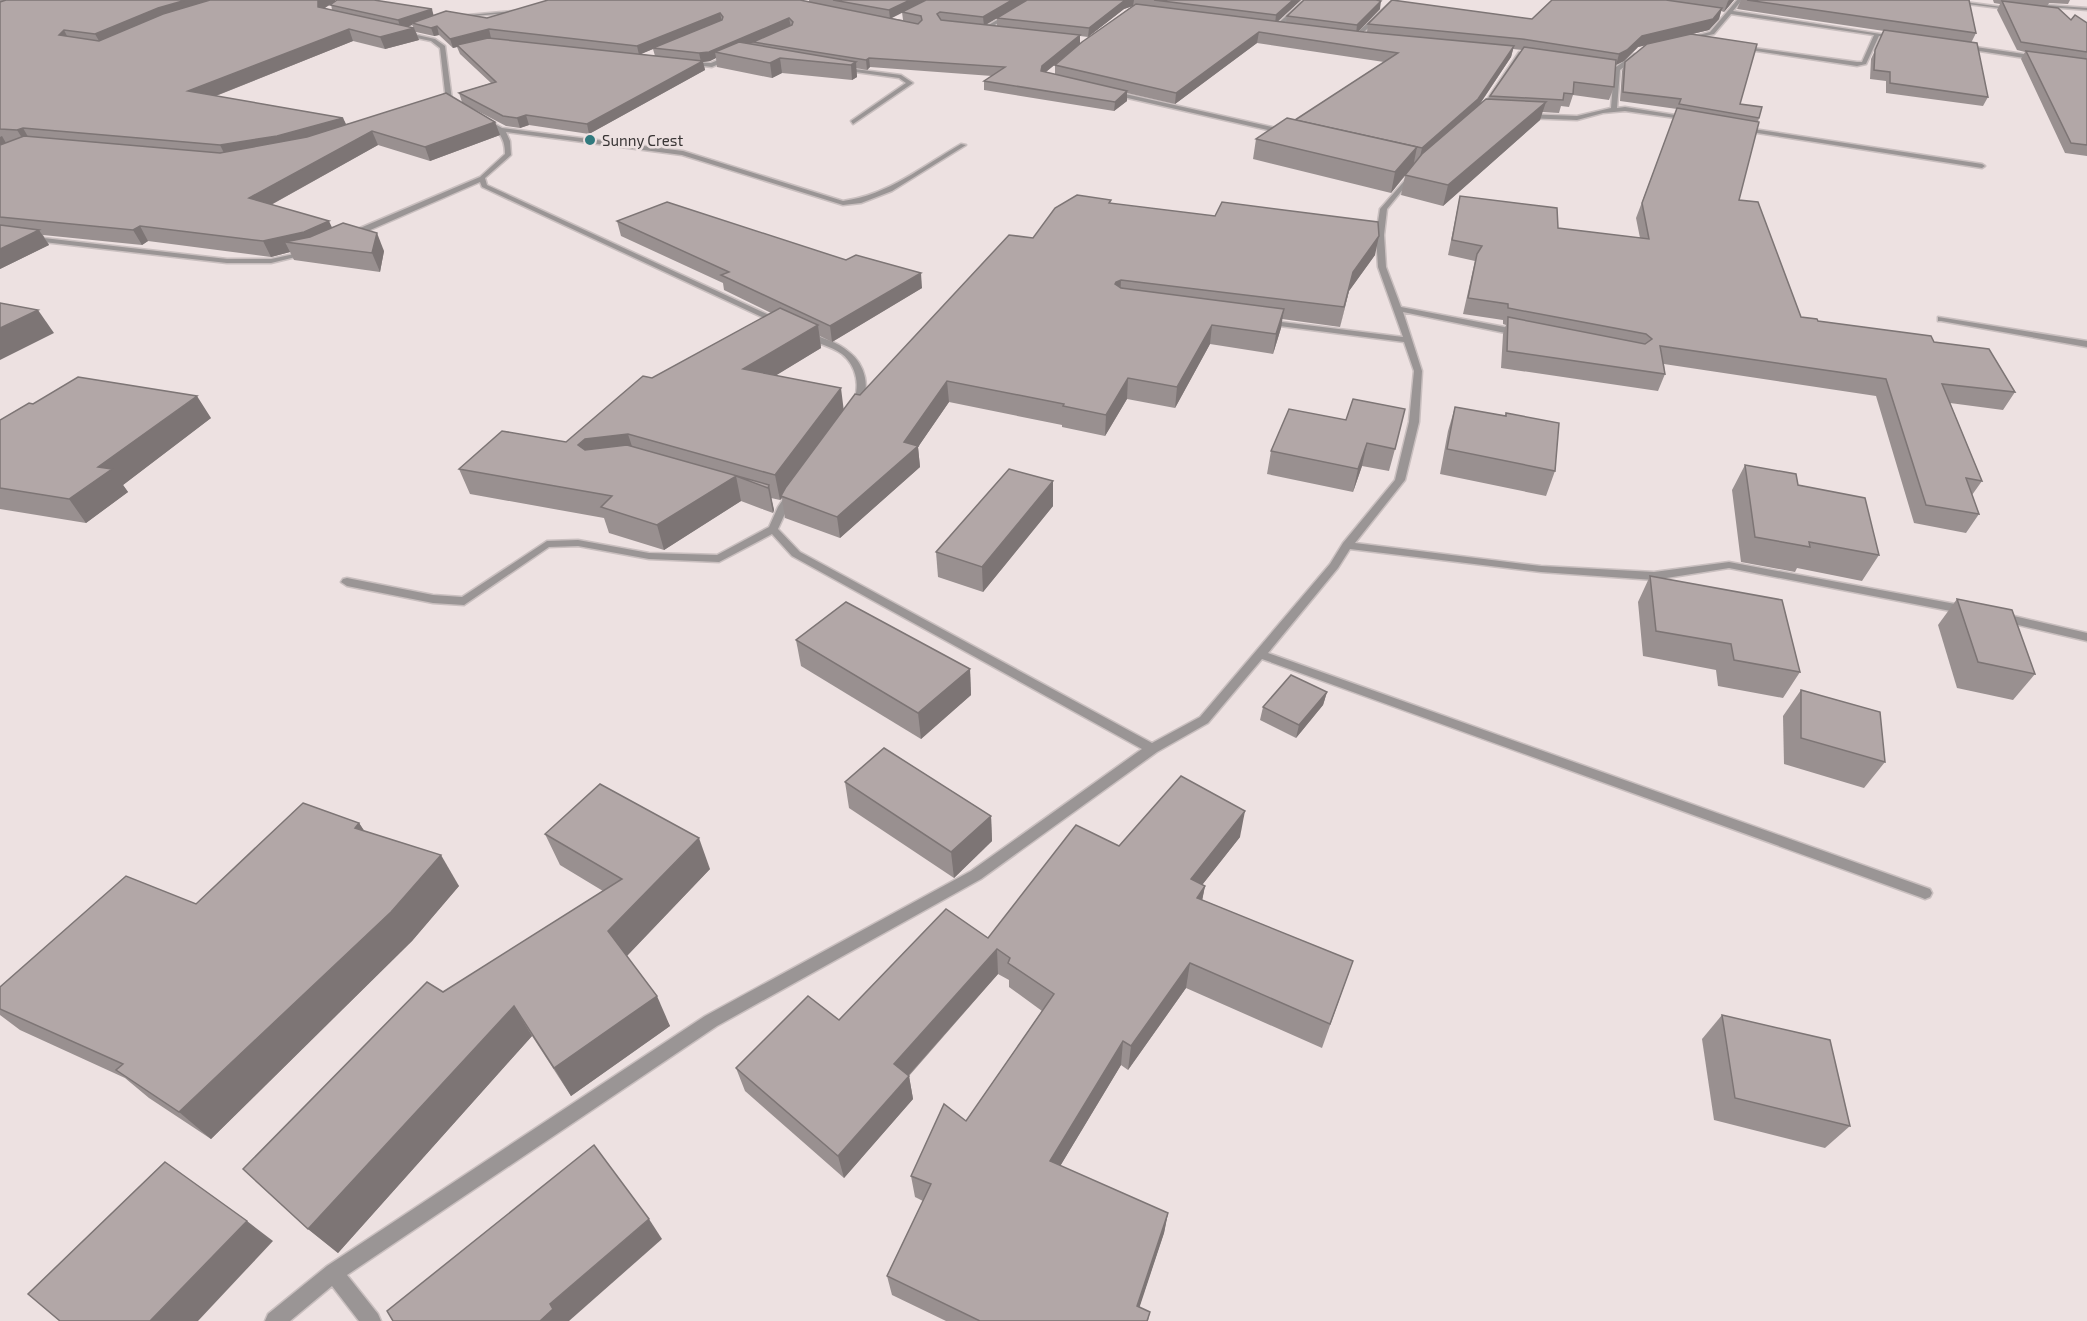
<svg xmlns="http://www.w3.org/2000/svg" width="2087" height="1321" viewBox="0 0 2087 1321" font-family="'Exo 2',sans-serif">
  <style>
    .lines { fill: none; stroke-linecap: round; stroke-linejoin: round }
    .street-casing { stroke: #c9bfbf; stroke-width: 3 }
    .street { fill: #9a9595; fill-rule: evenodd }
    .wall { fill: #999090; fill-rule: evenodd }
    .shaded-wall { fill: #7d7575 }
    .building { fill: #b2a7a7; stroke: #7d7575; stroke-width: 1.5 }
    .poi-dot { fill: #317a7e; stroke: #ede1e1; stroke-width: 2 }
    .labels { text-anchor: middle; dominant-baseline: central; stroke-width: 5; stroke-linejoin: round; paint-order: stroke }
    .far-poi-label { font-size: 15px; fill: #393535; stroke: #ede1e1; text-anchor: start }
  </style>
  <rect width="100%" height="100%" fill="#ede1e1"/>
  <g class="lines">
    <defs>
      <g id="street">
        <polygon points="1031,0 1036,0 985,31 980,30"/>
        <polygon points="1304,0 1309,0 1279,28 1275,28 1275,26"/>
        <polygon points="1393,0 1398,0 1364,32 1363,35 1370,39 1370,41 1358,37 1360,30"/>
        <polygon points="1737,0 1742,0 1733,11 1900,37 1897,39 1879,36 1866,64 1857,66 1736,48 1739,46 1857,62 1862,62 1874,35 1731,14 1714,34 1684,41 1684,39 1710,32"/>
        <polygon points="1936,0 1950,0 2017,9 2015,10"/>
        <polygon points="2047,5 2087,8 2087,10 2049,7"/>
        <polygon points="525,10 523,12 448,18 446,17"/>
        <polygon points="404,32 435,39 445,46 452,100 459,104 459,106 455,106 446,101 440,48 431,41 402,35"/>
        <polygon points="1962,45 2037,56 2040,58 2037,60 1960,48"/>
        <polygon points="1519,52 1537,57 1534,59 1520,56 1482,113 1478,113"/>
        <polygon points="1634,54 1639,55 1620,70 1617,108 1625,107 1688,117 1690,120 1625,111 1603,113 1577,120 1524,118 1521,116 1524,114 1577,116 1611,108 1614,70 1595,67 1598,65 1616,67"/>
        <polygon points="730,55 732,58 712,67 686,64 689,62 711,63"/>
        <polygon points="839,67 901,75 913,83 853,124 851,121 906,83 899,78 841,70"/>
        <polygon points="1112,91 1285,130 1288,132 1285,134 1110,94"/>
        <path d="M 483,117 L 502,128 L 683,151 L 843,201 C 888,195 923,166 961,144 L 966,145 L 892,191 L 861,203 L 843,205 L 682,155 L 506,132 L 510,141 L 511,155 L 485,178 L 487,185 L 782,321 L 783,323 L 779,325 L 482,187 L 480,182 L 352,238 L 346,238 L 346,234 L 480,177 L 505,154 C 505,136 497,129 481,120 Z"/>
        <polygon points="1740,127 1982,164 1985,166 1982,168 1738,130"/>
        <polygon points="1414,170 1417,172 1387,209 1384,235 1386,267 1401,307 1520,330 1524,333 1520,336 1403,312 1422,371 1419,422 1405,480 1355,543 1541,566 1654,572 1729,562 1966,606 1972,610 1966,614 1729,568 1654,580 1541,572 1350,549 1338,568 1268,653 1930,889 1932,893 1930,897 1925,899 1920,897 1262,659 1208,723 1157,752 981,879 717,1026 347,1275 378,1314 381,1321 359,1321 332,1286 290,1321 265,1321 268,1314 327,1266 705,1016 971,871 1142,749 792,556 772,534 719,562 649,559 578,546 549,547 464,605 433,603 347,586 341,582 343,579 347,578 433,595 462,597 547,541 578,540 649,553 717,555 769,527 778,507 788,492 792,491 797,494 788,507 778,529 800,552 1152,743 1200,717 1330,564 1343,543 1395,480 1409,422 1414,371 1404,342 1265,324 1261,322 1265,320 1403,337 1378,267 1376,235 1380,209"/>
        <polygon points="0,233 227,259 271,259 308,251 312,253 271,263 227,263 0,237"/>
        <polygon points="1938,317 2087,341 2087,347 1941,321 1938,321"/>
        <path d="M 806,332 C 820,337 838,342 849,352 C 866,365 871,389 860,407 L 854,407 L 852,405 C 861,388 857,366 842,354 C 831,346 816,343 803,337 L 802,335 Z"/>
        <polygon points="2001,613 2087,633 2087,641 1997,620 1995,617"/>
      </g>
    </defs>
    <!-- street casing -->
    <use href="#street" class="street-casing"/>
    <!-- street -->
    <use href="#street" class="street"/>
  </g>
  <!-- wall -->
  <g class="wall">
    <path d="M 0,0 L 335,0 L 335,1 L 434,15 L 487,18 L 809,2 L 809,0 L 1301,0 L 1278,21 L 1286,22 L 1287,16 L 1380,9 L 1358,31 L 1367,32 L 1368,24 L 1532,19 L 1552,0 L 1734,0 L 1724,12 L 1721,11 L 1719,19 L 1709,30 L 1692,34 L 1740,104 L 1759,118 L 1739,200 L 1801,317 L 1818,321 L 1934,342 L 2015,392 L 2003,410 L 1950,403 L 1982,481 L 1972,495 L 1979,514 L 1966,533 L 1914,523 L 1876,396 L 1664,364 L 1665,374 L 1658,391 L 1501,368 L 1503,334 L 1506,325 L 1503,324 L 1503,320 L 1463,314 L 1475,261 L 1448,255 L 1460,196 L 1558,228 L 1640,238 L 1636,218 L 1677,109 L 1620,101 L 1622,71 L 1625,62 L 1646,45 L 1638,47 L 1624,61 L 1615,65 L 1614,87 L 1609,100 L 1573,95 L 1569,107 L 1561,106 L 1559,113 L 1542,112 L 1540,120 L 1443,206 L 1401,195 L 1405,176 L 1391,193 L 1253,159 L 1256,139 L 1295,120 L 1384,62 L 1257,43 L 1175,104 L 1127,93 L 1127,101 L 1114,111 L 984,90 L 984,81 L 992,76 L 870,67 L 867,70 L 856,68 L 857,77 L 852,80 L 782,73 L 772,78 L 717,67 L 716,58 L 710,61 L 703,62 L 705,70 L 589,134 L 529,125 L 520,128 L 506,126 L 468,106 L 495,122 L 500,135 L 430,161 L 378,145 L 271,205 L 332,228 L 384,251 L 380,272 L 294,260 L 290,252 L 271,257 L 148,241 L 142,245 L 43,235 L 49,245 L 0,269 ZM 331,4 L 332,10 L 325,8 ZM 1132,6 L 1055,65 L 1055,74 L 1046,72 L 1080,44 L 1080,36 L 1088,37 L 1124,9 ZM 904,11 L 902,12 L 903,20 L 891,18 ZM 997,18 L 997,26 L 986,24 ZM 412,25 L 414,28 L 407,27 ZM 416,32 L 434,36 L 439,35 L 453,48 L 457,47 L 460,54 L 491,83 L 459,93 L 462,102 L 346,124 L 343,118 L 216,96 L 353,41 L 385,49 L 419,40 ZM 653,49 L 655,56 L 640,54 ZM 1513,49 L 1522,50 L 1490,96 L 1490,99 L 1480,104 L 1511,57 Z"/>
    <polygon points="1741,0 1969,0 1976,33 1971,43 1988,97 1983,106 1886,93 1886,81 1870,79 1871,59 1884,31 1737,9"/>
    <polygon points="1993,0 2070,0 2068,4 2049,3 2047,7 2071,20 2087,23 2087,156 2065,153 2021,59 2025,52 2017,50 1997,10 2000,4 1994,3"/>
    <polygon points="1111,203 1375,255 1349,291 1340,327 1282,319 1281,328 1273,354 1210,344 1175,408 1127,399 1105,436 1062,427 1062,425 949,402 918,447 920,467 840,538 785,518 782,498 780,500 771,498 774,510 773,513 741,501 664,550 609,533 604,518 470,494 459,469 566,442 652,378 771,313 724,290 723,283 621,236 617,221 922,288 832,342 820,336 821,348 776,375 844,409 1033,238"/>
    <polygon points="1455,407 1505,416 1506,413 1555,471 1546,496 1440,474 1448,431"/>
    <polygon points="211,418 123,485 128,492 86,523 0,509 0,420"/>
    <polygon points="1346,420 1395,449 1389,471 1362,466 1353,492 1267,474 1271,451"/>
    <polygon points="1745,465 1798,485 1879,555 1862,581 1797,568 1795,572 1741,562 1732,490"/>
    <polygon points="1053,481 1053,506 983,592 938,577 936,552"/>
    <polygon points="1650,576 1800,672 1783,698 1718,686 1716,670 1643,656 1638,602"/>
    <polygon points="1957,599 2035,674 2013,700 1957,688 1938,625"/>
    <polygon points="796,640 970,669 971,695 921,739 801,666"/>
    <polygon points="1801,690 1885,762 1864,788 1784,764 1783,716"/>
    <polygon points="1327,692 1323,705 1296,738 1260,720 1263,707"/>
    <polygon points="845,782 991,816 992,841 954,878 849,808"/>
    <polygon points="359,823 364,831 459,886 412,941 211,1139 149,1098 125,1078 20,1030 0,1015 0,987 196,904"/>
    <polygon points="545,834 710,869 627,956 670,1026 571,1096 532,1036 338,1253 308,1229 443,992 603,891 560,865"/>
    <polygon points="1240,837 1202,885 1205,886 1202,900 1353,961 1322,1048 1186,988 1128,1070 1121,1065 1060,1166 1168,1213 1164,1233 1139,1307 1150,1312 1148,1321 946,1321 892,1295 887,1276 923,1201 915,1197 911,1176 966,1121 1042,1011 1009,987 1009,980 998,974 909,1076 913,1099 844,1178 745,1091 736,1068 839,1020 988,938 1119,846"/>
    <polygon points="1722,1015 1850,1126 1825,1148 1714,1120 1702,1039"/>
  </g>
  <!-- shaded-wall -->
  <g class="shaded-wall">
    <polygon points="186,0 228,0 102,46 95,34 158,8"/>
    <polygon points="318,0 335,0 335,1 323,9 318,7"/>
    <polygon points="910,0 927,0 890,19 889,10"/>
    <polygon points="1012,0 1027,0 984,26 983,17"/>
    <polygon points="1126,0 1134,0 1133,6 1124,9 1088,37 1089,28 1124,1"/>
    <polygon points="1293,0 1301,0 1275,24 1276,15"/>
    <polygon points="1729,0 1734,0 1724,12 1728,1"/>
    <polygon points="1381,1 1380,9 1356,34 1357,25"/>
    <polygon points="1722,8 1719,19 1709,30 1638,47 1624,61 1616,65 1619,54 1642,36"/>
    <polygon points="432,9 434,17 412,23 412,25 401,29 398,20"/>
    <polygon points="720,13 722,22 653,48 653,49 639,55 637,46"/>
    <polygon points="789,18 791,27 725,54 715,52 716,58 710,61 703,62 705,70 589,134 587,124 701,62 699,53"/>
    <polygon points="437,26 439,35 434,36 431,28"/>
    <polygon points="414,28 419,40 385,49 380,37"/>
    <polygon points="349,29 353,41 195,104 188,91"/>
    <polygon points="489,29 491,38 453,48 450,39"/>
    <polygon points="64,30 70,42 59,35"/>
    <polygon points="1259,32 1257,43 1175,104 1176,93"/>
    <polygon points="1080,35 1080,44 1042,75 1041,80 1042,66"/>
    <polygon points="1514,46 1511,57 1475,111 1419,161 1422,148"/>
    <polygon points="780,58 782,73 772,78 770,63"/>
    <polygon points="869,58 870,67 867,70 866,60"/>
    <polygon points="856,62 857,77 852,80 851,65"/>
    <polygon points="1127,91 1127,101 1114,111 1115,102"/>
    <polygon points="1546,102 1540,120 1443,206 1448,185"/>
    <polygon points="526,115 529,125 520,128 517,118"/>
    <polygon points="343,118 349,131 227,159 220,145"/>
    <polygon points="495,122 500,135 430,161 425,147"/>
    <polygon points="23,128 31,142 26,144 17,130"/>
    <polygon points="372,131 378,145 256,213 249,198"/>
    <polygon points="2,136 10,150 0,155 0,137"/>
    <polygon points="1417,147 1413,167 1405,175 1391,193 1395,172"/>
    <polygon points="329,221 336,236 285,242 290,252 271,257 263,241"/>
    <polygon points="140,226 148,241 142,245 133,230"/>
    <polygon points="39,230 49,245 0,269 0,249"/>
    <polygon points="377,233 384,251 380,272 372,253"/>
    <polygon points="1379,236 1375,255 1349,291 1340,327 1353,272"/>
    <polygon points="921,273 922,288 832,342 830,326"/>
    <polygon points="1121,280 1120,299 1115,284 1116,282"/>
    <polygon points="1284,309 1281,328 1273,354 1276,334"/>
    <polygon points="38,310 54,333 0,360 0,328"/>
    <polygon points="818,325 821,348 747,393 743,369"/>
    <polygon points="1212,325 1210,344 1175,408 1177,387"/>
    <polygon points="1128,378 1127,399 1105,436 1106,415"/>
    <polygon points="947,381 949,402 918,447 920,467 840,538 837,517 904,442"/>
    <polygon points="841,388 844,412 781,496 782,498 780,500 775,475"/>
    <polygon points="197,396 211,418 123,485 128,492 86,523 69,499 98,467"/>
    <polygon points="628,434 636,459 586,470 578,445 585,439"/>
    <polygon points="1367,443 1362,466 1353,492 1358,469"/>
    <polygon points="736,476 741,501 664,550 657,525"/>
    <polygon points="1053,481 1053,506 983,592 982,567"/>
    <polygon points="769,485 774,510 773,513 768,488"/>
    <polygon points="970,669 971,695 921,739 918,713"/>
    <polygon points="1327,692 1323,705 1296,738 1299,725"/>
    <polygon points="1245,811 1240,837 1187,904 1191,879"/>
    <polygon points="991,816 992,841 954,878 951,852"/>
    <polygon points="359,823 380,854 355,828"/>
    <polygon points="699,838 710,869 622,961 608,931"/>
    <polygon points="441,855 459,886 412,941 211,1139 179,1112"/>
    <polygon points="1205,886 1200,911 1197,898"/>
    <polygon points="997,949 998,974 898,1087 894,1064"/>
    <polygon points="1190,963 1186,988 1128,1070 1131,1046"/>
    <polygon points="657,996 670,1026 571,1096 554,1068"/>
    <polygon points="514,1006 532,1036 338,1253 308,1229"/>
    <polygon points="1123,1041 1121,1065 1050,1183 1050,1161"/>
    <polygon points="909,1076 913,1099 844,1178 838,1156"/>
    <polygon points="1168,1213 1164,1233 1135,1321 1137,1306"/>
    <polygon points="649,1219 662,1239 569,1321 540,1321 550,1304"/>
    <polygon points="247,1221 273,1241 198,1321 150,1321"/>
  </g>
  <!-- building -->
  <g class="building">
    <polygon points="6,0 186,0 158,8 95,34 64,30 59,35 99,41 163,14 210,0 318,0 318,7 414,28 380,37 349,29 188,91 343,118 277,136 220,145 23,128 17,130 0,129 0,2"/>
    <polygon points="337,0 374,0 432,9 398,20 330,5"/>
    <polygon points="548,0 800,0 918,24 922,20 921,16 902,12 926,0 1012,0 983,17 940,12 937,14 941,20 1080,35 1042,66 1041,71 1127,91 1115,102 984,81 1005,67 869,58 866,60 753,42 792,25 793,22 789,18 709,52 699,53 653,48 722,20 723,17 720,13 637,46 489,29 450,39 437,26 431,28 412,23 446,11 487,18"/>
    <polygon points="833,0 910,0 889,10"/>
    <polygon points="1027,0 1126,0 1124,1 1089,28 997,18"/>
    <polygon points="1154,0 1293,0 1276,15"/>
    <polygon points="1304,0 1376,0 1381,1 1357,25 1287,16"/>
    <polygon points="1392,0 1532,19 1552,0 1666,0 1722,8 1713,19 1642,36 1627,50 1619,54 1522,39 1368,24"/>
    <polygon points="1747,0 1969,0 1976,33"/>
    <polygon points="2002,1 2058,8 2071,20 2075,15 2087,23 2087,52 2021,42"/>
    <polygon points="1136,4 1364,32 1514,46 1478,99 1422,148 1295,120 1398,53 1259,32 1176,93 1055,65 1082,42"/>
    <polygon points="1884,30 1977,43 1988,97 1890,83 1890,72 1874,70 1875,50"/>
    <polygon points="1691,34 1757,44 1740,104 1762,107 1759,118 1679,104 1681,99 1623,92 1625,62 1647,44"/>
    <polygon points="488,38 703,61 587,124 526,115 517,118 503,116 459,93 496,82 457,45"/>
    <polygon points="739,42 856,62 851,65 780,58 770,63 715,52"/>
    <polygon points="1524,47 1616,60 1614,87 1574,82 1573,94 1564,93 1563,100 1490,96"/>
    <polygon points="2026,51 2087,59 2087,145 2071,143"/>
    <polygon points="446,93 495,122 425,147 372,131 249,198 329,221 304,232 263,241 140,226 133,230 0,217 0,145 24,136 220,153 307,137"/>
    <polygon points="1486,99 1546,102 1448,185 1405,175 1422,154"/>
    <polygon points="1677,108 1759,122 1739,200 1758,202 1801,317 1817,319 1818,321 1931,336 1934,342 1989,349 2015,392 1942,384 1982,481 1966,478 1979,514 1926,505 1886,379 1660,346 1665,374 1507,351 1508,317 1645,344 1652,339 1646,334 1508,308 1508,304 1468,298 1477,254 1482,246 1452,240 1460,196 1557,208 1558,228 1649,239 1642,203"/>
    <polygon points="1287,118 1417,147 1395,172 1256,139"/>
    <polygon points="1077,195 1111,200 1109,203 1215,216 1222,202 1378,222 1379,236 1353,272 1344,307 1121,280 1116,282 1115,284 1121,288 1284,309 1276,334 1212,325 1177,387 1128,378 1106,415 1063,406 1064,404 947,381 904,442 918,446 837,517 781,496 786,487 855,394 860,395 1009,235 1033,238 1055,208"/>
    <polygon points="667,202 846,260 856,255 921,273 830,326 721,275 729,272 617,221"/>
    <polygon points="343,223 377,233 372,253 285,242 310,237"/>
    <polygon points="0,225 39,230 0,249"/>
    <polygon points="0,303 38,310 0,328"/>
    <polygon points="780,308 818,325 743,369 841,388 775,475 628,434 585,439 578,445 585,450 627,445 769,485 768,488 736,476 657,525 601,507 612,496 459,469 502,431 566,442 643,376 652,378"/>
    <polygon points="78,377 197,396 98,467 112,469 69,499 0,488 0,420 29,403 33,404"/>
    <polygon points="1353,399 1405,409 1395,449 1367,443 1358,469 1271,451 1289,409 1346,420"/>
    <polygon points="1455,407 1506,416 1506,413 1559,423 1555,471 1447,449"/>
    <polygon points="1745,465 1796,474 1798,485 1865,498 1879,555 1809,542 1810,547 1755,537"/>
    <polygon points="1009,469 1053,481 982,567 936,552"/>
    <polygon points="1650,576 1782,600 1800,672 1734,660 1731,644 1656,631"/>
    <polygon points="1957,599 2012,610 2035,674 1978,662"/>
    <polygon points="846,602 970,669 918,713 796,640"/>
    <polygon points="1291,675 1327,692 1299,725 1263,707"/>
    <polygon points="1801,690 1880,712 1885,762 1801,738"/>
    <polygon points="884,748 991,816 951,852 845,782"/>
    <polygon points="1181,776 1245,811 1191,879 1205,886 1197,898 1353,961 1330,1024 1190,963 1131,1046 1123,1041 1050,1161 1168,1213 1137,1306 1150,1312 1147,1321 980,1321 887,1276 931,1184 911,1176 944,1104 966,1121 1054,994 1008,963 1010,958 997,949 894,1064 909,1076 838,1156 736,1068 808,996 839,1020 946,909 988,938 1076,825 1119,846"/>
    <polygon points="600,784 699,838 608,931 657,996 554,1068 514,1006 308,1229 243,1169 427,982 443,992 622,879 545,834"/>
    <polygon points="303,803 359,823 355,828 441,855 391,912 179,1112 116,1070 123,1064 0,1009 0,987 126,876 196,904"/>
    <polygon points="1722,1015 1830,1040 1850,1126 1735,1098"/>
    <polygon points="594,1145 649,1219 550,1304 553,1309 540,1321 393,1321 387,1311"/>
    <polygon points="165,1162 247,1221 150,1321 60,1321 28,1294"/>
  </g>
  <!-- markers -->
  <circle class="poi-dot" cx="590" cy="140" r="6"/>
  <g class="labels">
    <!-- far-poi labels -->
    <g class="far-poi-label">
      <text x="602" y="140">Sunny Crest</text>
    </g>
  </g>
</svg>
